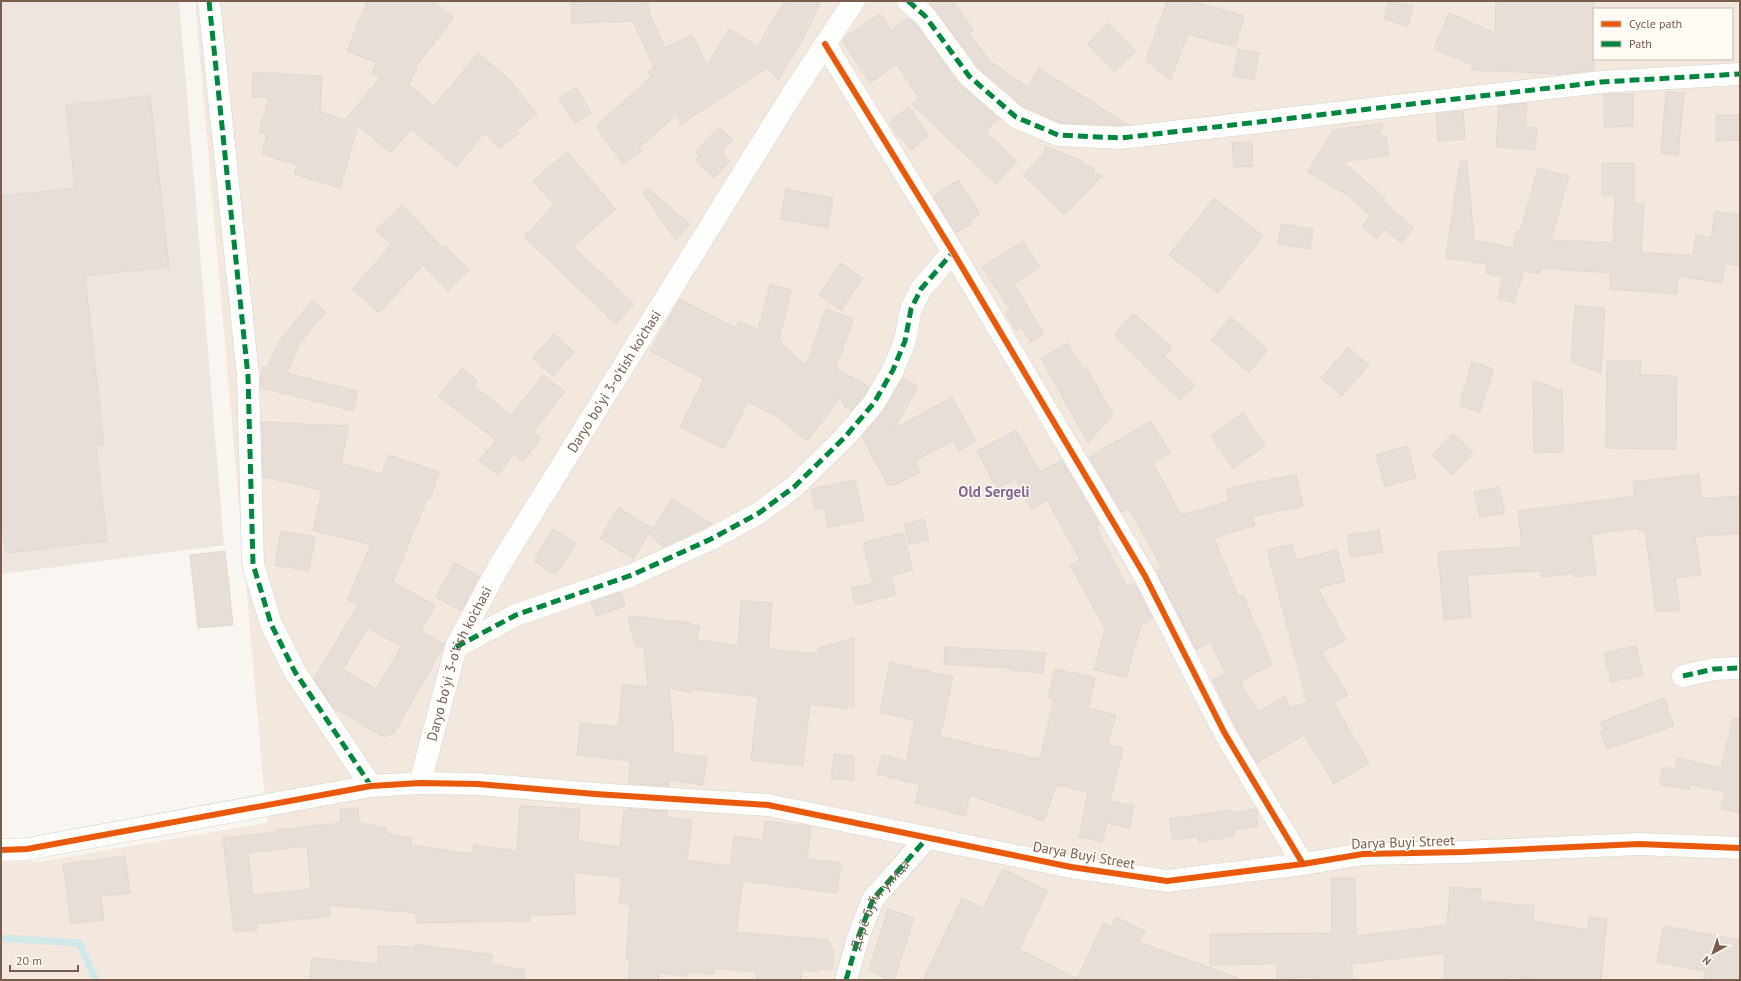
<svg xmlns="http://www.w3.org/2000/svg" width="1741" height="981" viewBox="0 0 1741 981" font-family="'PT Sans',sans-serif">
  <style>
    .residential { fill: #f2e8de; fill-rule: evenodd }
    .industrial { fill: #ede5e0 }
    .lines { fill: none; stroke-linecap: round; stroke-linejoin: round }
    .stream { stroke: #d0e8ea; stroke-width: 7 }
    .building { fill: #e6ded7; stroke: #e2d8d2; fill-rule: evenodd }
    .minor-casing { stroke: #d7d1cb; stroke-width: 23 }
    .tertiary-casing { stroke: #d7d1cb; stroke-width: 23 }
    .minor { stroke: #fefefd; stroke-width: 22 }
    .tertiary { stroke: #fefefd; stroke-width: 22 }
    .quiet { stroke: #00873e; stroke-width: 5; stroke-dasharray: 10 5; stroke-linecap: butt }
    .cycleway-casing { stroke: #fffaf3; stroke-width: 8 }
    .cycleway { stroke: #e8590c; stroke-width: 6 }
    .labels { text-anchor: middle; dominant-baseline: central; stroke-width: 3; stroke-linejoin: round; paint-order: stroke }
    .street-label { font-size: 14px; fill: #7a5c4d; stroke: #fffaf3 }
    .neighbourhood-label { font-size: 15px; font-weight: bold; fill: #846695; stroke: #fffaf3 }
  </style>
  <rect width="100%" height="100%" fill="#f9f5f0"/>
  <!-- residential -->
  <path class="residential" d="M 195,1 L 1740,1 L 1740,980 L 1,980 L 1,862 L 42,861 L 267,823 ZM 1594,9 L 1732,9 L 1732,59 L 1594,59 Z"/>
  <!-- industrial -->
  <polygon class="industrial" points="1,1 179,1 224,545 1,574"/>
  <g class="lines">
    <!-- stream -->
    <polyline class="stream" points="1,938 79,943 96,980"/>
  </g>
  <!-- building -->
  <g class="building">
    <polygon points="367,1 433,1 454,18 415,68 417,69 408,84 434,106 478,53 509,79 537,114 517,130 519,133 499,149 485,132 456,167 411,129 391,153 358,125 340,188 294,174 297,165 262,154 267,134 259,132 269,98 252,97 253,72 322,76 320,112 345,120 380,78 371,73 377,63 347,51"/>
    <polygon points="648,1 649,12 665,48 692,35 707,65 729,29 758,46 785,1 821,1 804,37 778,80 768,68 681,124 676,115 639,148 641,151 623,164 596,126 651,77 648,72 654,68 633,21 571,23 571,2"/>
    <polygon points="934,1 952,1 974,30 969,34 990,61 1028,87 1039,68 1128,125 1061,123 1023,106 978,67 930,4"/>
    <polygon points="1167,1 1191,1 1244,16 1235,47 1188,34 1170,81 1146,60"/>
    <polygon points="1389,1 1413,6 1408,26 1384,19"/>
    <polygon points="1496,1 1594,1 1594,70 1560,74 1472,70 1472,65 1434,49 1449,13 1495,33"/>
    <polygon points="880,14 891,30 908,18 916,24 959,84 999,119 996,122 985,121 993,124 986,132 1017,161 996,184 912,104 919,98 897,64 870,83 842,41 845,37"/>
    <polygon points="1108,23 1136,51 1115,72 1087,44"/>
    <polygon points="1238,49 1259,53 1254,80 1233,76"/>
    <polygon points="576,88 591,113 575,123 559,98"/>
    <polygon points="1666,92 1684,93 1678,155 1661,153"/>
    <polygon points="1604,94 1633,94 1633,126 1604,127"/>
    <polygon points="150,96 169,267 85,276 104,445 96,446 107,541 6,553 3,531 1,531 1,196 75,188 66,105"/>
    <polygon points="1527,103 1525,127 1537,128 1535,150 1496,147 1499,106"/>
    <polygon points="909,106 929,136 911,150 889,123"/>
    <polygon points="1463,111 1465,139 1438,141 1436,114"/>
    <polygon points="1716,115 1740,115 1740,140 1716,141"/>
    <polygon points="1383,123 1380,134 1386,136 1389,155 1343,162 1385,198 1383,201 1414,228 1401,243 1385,229 1377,239 1362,226 1371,216 1347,195 1308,172 1333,130"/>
    <polygon points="719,127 733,140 721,152 730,161 714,178 695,160 699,156 695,152"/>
    <polygon points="1252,142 1253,166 1234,167 1232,143"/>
    <polygon points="1046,146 1082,161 1081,163 1094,168 1093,172 1102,176 1065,215 1023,175 1044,153"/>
    <polygon points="567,152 616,209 573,246 634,304 616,324 524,237 554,205 533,181"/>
    <polygon points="1460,161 1467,162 1474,240 1513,248 1517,231 1520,231 1538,168 1569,176 1551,240 1613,243 1615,196 1602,196 1602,163 1634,163 1634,204 1644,204 1641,253 1693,255 1696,235 1711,238 1715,211 1740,215 1740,266 1725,263 1722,283 1678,276 1677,294 1610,289 1611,273 1541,268 1540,274 1524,271 1514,303 1498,298 1503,277 1486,273 1488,264 1446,258"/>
    <polygon points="958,180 980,214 970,221 971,224 956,233 933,196"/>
    <polygon points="648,189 690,224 676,240 643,193"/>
    <polygon points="786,189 833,198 828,228 781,219"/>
    <polygon points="1214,198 1263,236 1218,293 1169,255"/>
    <polygon points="402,205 443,248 446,246 469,270 448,291 423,265 379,313 352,289 391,245 376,230"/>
    <polygon points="1281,224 1313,229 1310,249 1278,244"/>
    <polygon points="1023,241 1040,267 1014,284 1044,334 1031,342 1021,327 1016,330 1006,314 1011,311 982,267"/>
    <polygon points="841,263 863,278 841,310 819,295"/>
    <polygon points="770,285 791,290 779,340 806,366 826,309 853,319 836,368 869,387 864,396 852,410 845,407 837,390 839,400 807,441 777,416 748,402 724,449 680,427 704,379 650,351 680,299 735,328 739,321 758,330"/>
    <polygon points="312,301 326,312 299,344 287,373 358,391 353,411 261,388 261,379 263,367 267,368 280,340"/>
    <polygon points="1575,306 1605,308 1601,373 1571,362"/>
    <polygon points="1133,313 1172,347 1164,356 1195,385 1180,400 1114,335"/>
    <polygon points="1231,317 1268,350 1249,372 1211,340"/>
    <polygon points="554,334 574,352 553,376 532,358"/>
    <polygon points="1068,343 1083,370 1086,367 1113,415 1088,443 1041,358"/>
    <polygon points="1348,347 1369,365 1342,396 1321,378"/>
    <polygon points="1607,361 1641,361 1640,375 1677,376 1676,449 1606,448"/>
    <polygon points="1472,362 1494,369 1480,412 1461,406 1461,399"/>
    <polygon points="462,368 477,381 473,385 511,415 543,375 565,392 533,432 541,438 523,461 514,454 498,475 479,460 496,440 438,396"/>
    <polygon points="903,378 918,386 894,429 952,397 976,441 959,451 953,441 915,461 920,472 895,485 888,485 862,437 885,409"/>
    <polygon points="1533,381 1562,390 1563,452 1534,453"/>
    <polygon points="1243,413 1265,446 1233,468 1211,436"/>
    <polygon points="1151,421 1170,453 1153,463 1181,515 1229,501 1226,489 1296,474 1303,506 1252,517 1255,525 1214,538 1238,596 1243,595 1272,664 1240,682 1258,712 1285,696 1290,708 1307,702 1267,550 1292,544 1296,560 1337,550 1345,581 1318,588 1346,640 1322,652 1348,695 1334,704 1369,763 1334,784 1304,735 1257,763 1235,726 1213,680 1225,673 1211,642 1196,649 1156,571 1162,568 1129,508 1122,512 1089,457"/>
    <path d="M 262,422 L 349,426 L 341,464 L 382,474 L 388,455 L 439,472 L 430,499 L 427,499 L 393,582 L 435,605 L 421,631 L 444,644 L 442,649 L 394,733 L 384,737 L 334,708 L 314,679 L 358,605 L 347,600 L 371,544 L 313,531 L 322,490 L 263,477 ZM 368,627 L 401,647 L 376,689 L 343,669 Z"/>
    <polygon points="1016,430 1040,472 1062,460 1066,468 1062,472 1067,469 1099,524 1096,526 1101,537 1127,587 1134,583 1153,619 1141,625 1126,678 1094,669 1106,627 1104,627 1070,565 1080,560 1047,500 1031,509 1015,479 997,489 977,451"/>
    <polygon points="1453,433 1473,453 1452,475 1432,455"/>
    <polygon points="1407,446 1416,478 1385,487 1376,455"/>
    <polygon points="1699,474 1702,499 1740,496 1740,533 1695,537 1701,575 1675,578 1680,610 1656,612 1645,530 1639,531 1639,528 1591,534 1596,574 1574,577 1574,573 1542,577 1541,571 1467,575 1471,617 1444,620 1438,552 1522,547 1518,511 1635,496 1633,482"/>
    <polygon points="855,480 864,520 828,527 824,508 815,510 811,489"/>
    <polygon points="1499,487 1505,513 1480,518 1474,492"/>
    <polygon points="672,499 712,524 663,547 650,534"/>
    <polygon points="619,508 652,528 633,559 600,538"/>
    <polygon points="924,519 929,540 909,545 904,524"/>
    <polygon points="553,529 576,543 556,575 534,561"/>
    <polygon points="1379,530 1383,552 1351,557 1347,535"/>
    <polygon points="281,531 315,537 309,571 275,565"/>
    <polygon points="903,533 913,570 891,576 896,595 856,605 851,588 873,583 863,543"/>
    <polygon points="225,551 233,625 198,628 190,555"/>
    <polygon points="454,563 479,576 461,611 436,597"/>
    <polygon points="621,592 625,606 596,616 591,602"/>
    <polygon points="741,601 772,603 768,649 818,654 818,648 854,638 854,707 847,705 846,709 810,704 803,766 751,760 758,697 691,689 690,693 669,688 673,731 673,753 707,757 703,785 669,780 669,786 629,784 630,761 577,755 580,723 618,727 623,684 648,687 644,647 635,646 628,616 684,622 700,626 696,640 738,645"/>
    <polygon points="1636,646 1643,675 1611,682 1604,653"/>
    <polygon points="945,647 1013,651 1013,650 1046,653 1043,673 1011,670 1011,668 944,664"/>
    <polygon points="890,662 953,677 940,736 996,750 996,749 1040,759 1054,699 1048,698 1055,669 1095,678 1088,708 1116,715 1108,745 1123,748 1110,801 1134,806 1129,828 1107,823 1102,842 1079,837 1088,792 1056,785 1044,821 970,795 965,816 915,803 920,785 877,774 882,755 906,761 915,720 880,712"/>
    <polygon points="1664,698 1674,726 1607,749 1600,732 1604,731 1601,722"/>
    <polygon points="1733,718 1740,718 1740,813 1721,808 1725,792 1690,784 1689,790 1659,784 1663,767 1675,769 1677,758 1721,768"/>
    <polygon points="834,754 854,756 854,781 831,778"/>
    <path d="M 520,806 L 580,809 L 578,841 L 620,847 L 624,811 L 627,812 L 627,809 L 667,811 L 667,817 L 692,820 L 687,860 L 730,866 L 734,836 L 763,840 L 765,821 L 811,827 L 807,859 L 841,863 L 837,893 L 743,881 L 736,932 L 828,940 L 834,952 L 832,970 L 817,968 L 817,972 L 802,970 L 801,980 L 756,980 L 756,972 L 714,968 L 713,974 L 688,972 L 688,976 L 659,973 L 658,980 L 628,980 L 630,959 L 626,959 L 630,905 L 619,903 L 622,878 L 574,872 L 575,914 L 530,915 L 530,921 L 416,923 L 416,913 L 329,905 L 330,916 L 256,924 L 257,930 L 234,932 L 223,838 L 276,832 L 276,830 L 341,823 L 340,809 L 358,808 L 359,823 L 387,828 L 386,833 L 412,838 L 411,845 L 473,854 L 474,845 L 517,851 ZM 307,846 L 311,889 L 253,895 L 248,853 Z"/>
    <polygon points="1256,809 1258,826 1234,830 1234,836 1199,842 1198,836 1173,840 1169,819 1231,810 1231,813"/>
    <polygon points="125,856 130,893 101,896 104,920 71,924 63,864"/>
    <polygon points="1003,869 1048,891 1019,949 1077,979 1103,923 1111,927 1116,917 1145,931 1139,942 1238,978 1237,980 923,980 962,898 983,908"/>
    <polygon points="1331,878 1355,878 1356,936 1447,925 1450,887 1481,889 1480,901 1534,906 1533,921 1588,930 1589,917 1607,919 1601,980 1546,980 1508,977 1508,980 1444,980 1445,953 1352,964 1352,980 1315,980 1315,977 1277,978 1277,964 1210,965 1210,934 1332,933"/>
    <polygon points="888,909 914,918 894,980 889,980 869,970"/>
    <polygon points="1664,926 1740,940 1740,980 1704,980 1705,971 1657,962"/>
    <polygon points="415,944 493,955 491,964 525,970 524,980 310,980 312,958 378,964 378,946 415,947"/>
  </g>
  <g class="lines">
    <defs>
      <g id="minor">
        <polyline points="209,1 248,376 253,564 271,624 295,672 371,786"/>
        <polyline points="908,1 925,16 969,76 1016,117 1058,135 1121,138 1601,82 1740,74"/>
        <polyline points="825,44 953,252 1145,576 1224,732 1303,864"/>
        <polyline points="456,647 516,615 632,575 711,539 759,513 794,487 845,437 874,403 893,370 905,341 911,309 921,289 953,252"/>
        <polyline points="1683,676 1714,669 1740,668"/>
        <path id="s1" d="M 420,783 L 456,647 L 498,568 L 793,93 L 854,1"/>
        <path id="s2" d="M 846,980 L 859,935 L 873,899 L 928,837"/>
      </g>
      <polyline id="tertiary" points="1,850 27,849 371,786 420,783 478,784 595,794 768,805 1071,867 1167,881 1303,864 1363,854 1463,852 1639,844 1740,848"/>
    </defs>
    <!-- minor casing -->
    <use href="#minor" class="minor-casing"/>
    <!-- tertiary casing -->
    <use href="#tertiary" class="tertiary-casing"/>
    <!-- minor -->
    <use href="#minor" class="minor"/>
    <!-- tertiary -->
    <use href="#tertiary" class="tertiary"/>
    <!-- quiet -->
    <g class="quiet">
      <polyline points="209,1 248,376 253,564 271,624 295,672 371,786"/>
      <polyline points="908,1 925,16 969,76 1016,117 1058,135 1121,138 1601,82 1740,74"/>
      <polyline points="456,647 516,615 632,575 711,539 759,513 794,487 845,437 874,403 893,370 905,341 911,309 921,289 953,252"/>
      <polyline points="1683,676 1714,669 1740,668"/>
      <polyline points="846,980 859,935 873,899 928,837"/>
    </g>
    <defs>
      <g id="cycleway">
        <polyline points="825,44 953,252 1145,576 1224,732 1303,864"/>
        <polyline points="1,850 27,849 371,786 420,783 478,784 595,794 768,805 1071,867 1167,881 1303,864 1363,854 1463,852 1639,844 1740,848"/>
      </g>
    </defs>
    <!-- cycleway casing -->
    <use href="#cycleway" class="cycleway-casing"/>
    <!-- cycleway -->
    <use href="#cycleway" class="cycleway"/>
  </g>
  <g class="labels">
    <!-- street labels -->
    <g class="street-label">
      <text stroke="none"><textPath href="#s1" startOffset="450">Daryo bo'yi 3-o'tish ko'chasi</textPath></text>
      <text stroke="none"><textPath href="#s1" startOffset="126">Daryo bo'yi 3-o'tish ko'chasi</textPath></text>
      <text transform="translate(1403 842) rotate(-2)">Darya Buyi Street</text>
      <text transform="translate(1084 855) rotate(10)">Darya Buyi Street</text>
      <text stroke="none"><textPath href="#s2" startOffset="84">Дарё буйи улица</textPath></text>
    </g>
    <!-- neighbourhood labels -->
    <g class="neighbourhood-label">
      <text x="994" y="491">Old Sergeli</text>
    </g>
  </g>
  <!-- border -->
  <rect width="1741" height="981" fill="none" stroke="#7a5c4d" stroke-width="4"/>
  <!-- legend -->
  <rect x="1593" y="8" width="140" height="52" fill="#fffaf3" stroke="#cabbb1"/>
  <rect x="1601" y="21" width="20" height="6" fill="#e8590c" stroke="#cabbb1"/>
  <text x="1629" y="28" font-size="12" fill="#7a5c4d">Cycle path</text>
  <rect x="1601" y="41" width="20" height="6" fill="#00873e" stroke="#cabbb1"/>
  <text x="1629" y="48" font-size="12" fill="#7a5c4d">Path</text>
  <!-- north arrow -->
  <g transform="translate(1713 953) rotate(220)" stroke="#fffaf3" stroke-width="3" paint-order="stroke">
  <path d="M0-3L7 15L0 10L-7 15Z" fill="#7a5c4d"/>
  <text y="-6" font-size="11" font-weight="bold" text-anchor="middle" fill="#7a5c4d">N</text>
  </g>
  <!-- scale -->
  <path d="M10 965v6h68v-6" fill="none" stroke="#7a5c4d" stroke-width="2"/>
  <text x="16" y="965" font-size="12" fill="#7a5c4d" stroke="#fffaf3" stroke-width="3" paint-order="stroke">20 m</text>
</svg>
